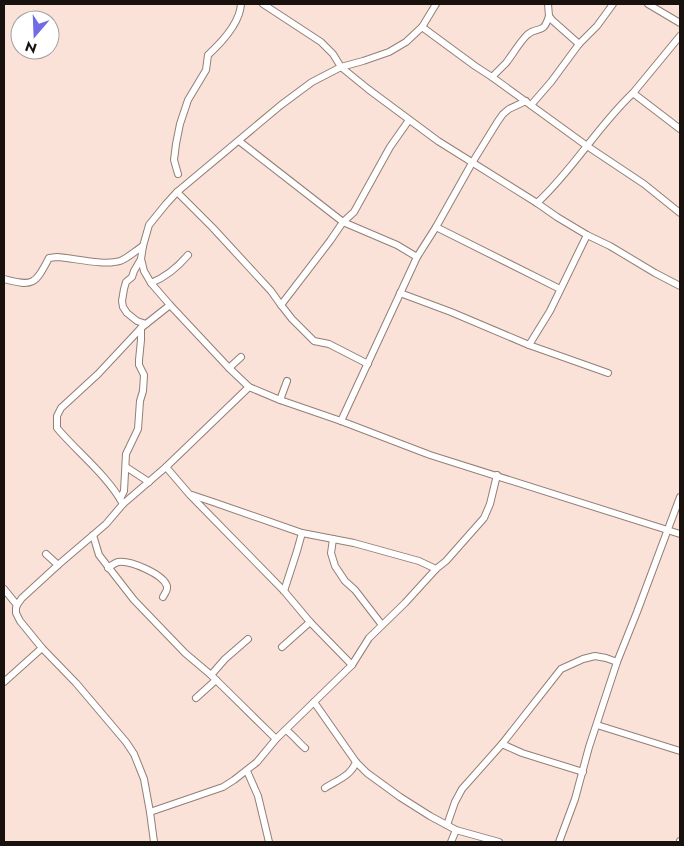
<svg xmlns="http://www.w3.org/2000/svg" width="684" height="846" viewBox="0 0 684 846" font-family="Jost,sans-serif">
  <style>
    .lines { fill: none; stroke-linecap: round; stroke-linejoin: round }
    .street-casing { stroke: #937e75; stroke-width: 8 }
    .street { stroke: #fff; stroke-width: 6 }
  </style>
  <rect width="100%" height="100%" fill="#fae2d9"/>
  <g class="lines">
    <defs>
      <g id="street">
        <polyline points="263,4 321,42 333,54 341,67 368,89 438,141 537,203 557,217 587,235 610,246 655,273 680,286"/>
        <polyline points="436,4 422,27 406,42 389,52 363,61 341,67 312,82 281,105 177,192 166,204 149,225 143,246 141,259 144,271 151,283 170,305 229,368 249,387 280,400 341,421 430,455 680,534"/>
        <polyline points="548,4 549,16 552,20 579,44"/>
        <polyline points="648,4 680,23"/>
        <polyline points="422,27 475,66 492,77 587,146 644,184 680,213"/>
        <path d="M 492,77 C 497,72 501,68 506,63 C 513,54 519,43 527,35 C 538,25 543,36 549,16"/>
        <polyline points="633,93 680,129"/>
        <polyline points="531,105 551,82 579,44 597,26 613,4"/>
        <polyline points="239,141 343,222 397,245 417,257"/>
        <path d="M 178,174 L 174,160 L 176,144 L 180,124 L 188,100 L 206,70 L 208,55 C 221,43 240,23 241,4"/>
        <polyline points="177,192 213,228 271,291 281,305"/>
        <path d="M 537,203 C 573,170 597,127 633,93 L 680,36"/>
        <polyline points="436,227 560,289"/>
        <polyline points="141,259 134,271 132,277 126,282 124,289 122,301 123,307 127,313 137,321 146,324"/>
        <path d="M 4,279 C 34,287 35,284 49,258 L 57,257 C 74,258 104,266 120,261 C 128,258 135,251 143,246"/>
        <path d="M 151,283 C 166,277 177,268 188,255"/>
        <polyline points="400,293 451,312 529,345 608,373"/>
        <polyline points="529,345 550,311 587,235"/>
        <polyline points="368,364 329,344 314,341 292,319 281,305 330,241 343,222 354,212 390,147 409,120"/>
        <polyline points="229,368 241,357"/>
        <polyline points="280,400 287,381"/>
        <polyline points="341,421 417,257 436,227 472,163 498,121 503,114 509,109 526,101"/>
        <polyline points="126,467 149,482"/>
        <polyline points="166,467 190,495 284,591 310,622 352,665"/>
        <polyline points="192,495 213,502 302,533 354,543 419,561 436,569"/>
        <polyline points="120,499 124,491 126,454 138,429 140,401 143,391 144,375 139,365 139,360 141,340 141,328"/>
        <path d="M 123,504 C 107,475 78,453 57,428 L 57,416 L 61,408 L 98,374 L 141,328 L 170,305"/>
        <polyline points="93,535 99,555 134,600 185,653 211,675 276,739"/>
        <polyline points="333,539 331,553 335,566 345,581 355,590 382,625"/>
        <polyline points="46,554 58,565"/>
        <path d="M 108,568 C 111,566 114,563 118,562 C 130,560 163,574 167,586 C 168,590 165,593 163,597"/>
        <polyline points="4,589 17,605"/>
        <polyline points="284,591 297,551 302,533"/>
        <polyline points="282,647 310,622"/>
        <polyline points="211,675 225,659 248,639"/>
        <polyline points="4,682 42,648"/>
        <polyline points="196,698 216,680"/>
        <polyline points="314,702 356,762 367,773 400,797 430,816 456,830 499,842"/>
        <polyline points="597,725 680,751"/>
        <path d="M 286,730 C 293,735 298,742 305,748"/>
        <polyline points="502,744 522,753 583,772"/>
        <polyline points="247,771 258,796 269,842"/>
        <path d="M 325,788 C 337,780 351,776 356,762"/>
        <polyline points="150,812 223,787 234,780 257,762 276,739 352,665 369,638 405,603 436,569 446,561 484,518 490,504 497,475"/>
        <polyline points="447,825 455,802 462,789 502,744 561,669 583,659 595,656 606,658 617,662"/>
        <polyline points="154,842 150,812 144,779 134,754 126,742 76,683 42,648 20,621 16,613 16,608 17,605 22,598 58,565 106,524 123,504 166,467 249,387"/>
        <polyline points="451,842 456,830"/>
        <polyline points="559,842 575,799 589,747 617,662 637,612 680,497"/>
        <polyline points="680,842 680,841"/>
      </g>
    </defs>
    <!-- street casing -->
    <use href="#street" class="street-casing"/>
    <!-- street -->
    <use href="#street" class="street"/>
  </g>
  <!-- border -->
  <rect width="684" height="846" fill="none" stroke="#19110e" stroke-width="10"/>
  <!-- north arrow -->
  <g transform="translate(35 35) rotate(199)"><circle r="24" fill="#ffffff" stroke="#a3a09f"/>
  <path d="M0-4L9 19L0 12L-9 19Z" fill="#726be6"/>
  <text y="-8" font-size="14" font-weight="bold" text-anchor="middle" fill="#19110e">N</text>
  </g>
</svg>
